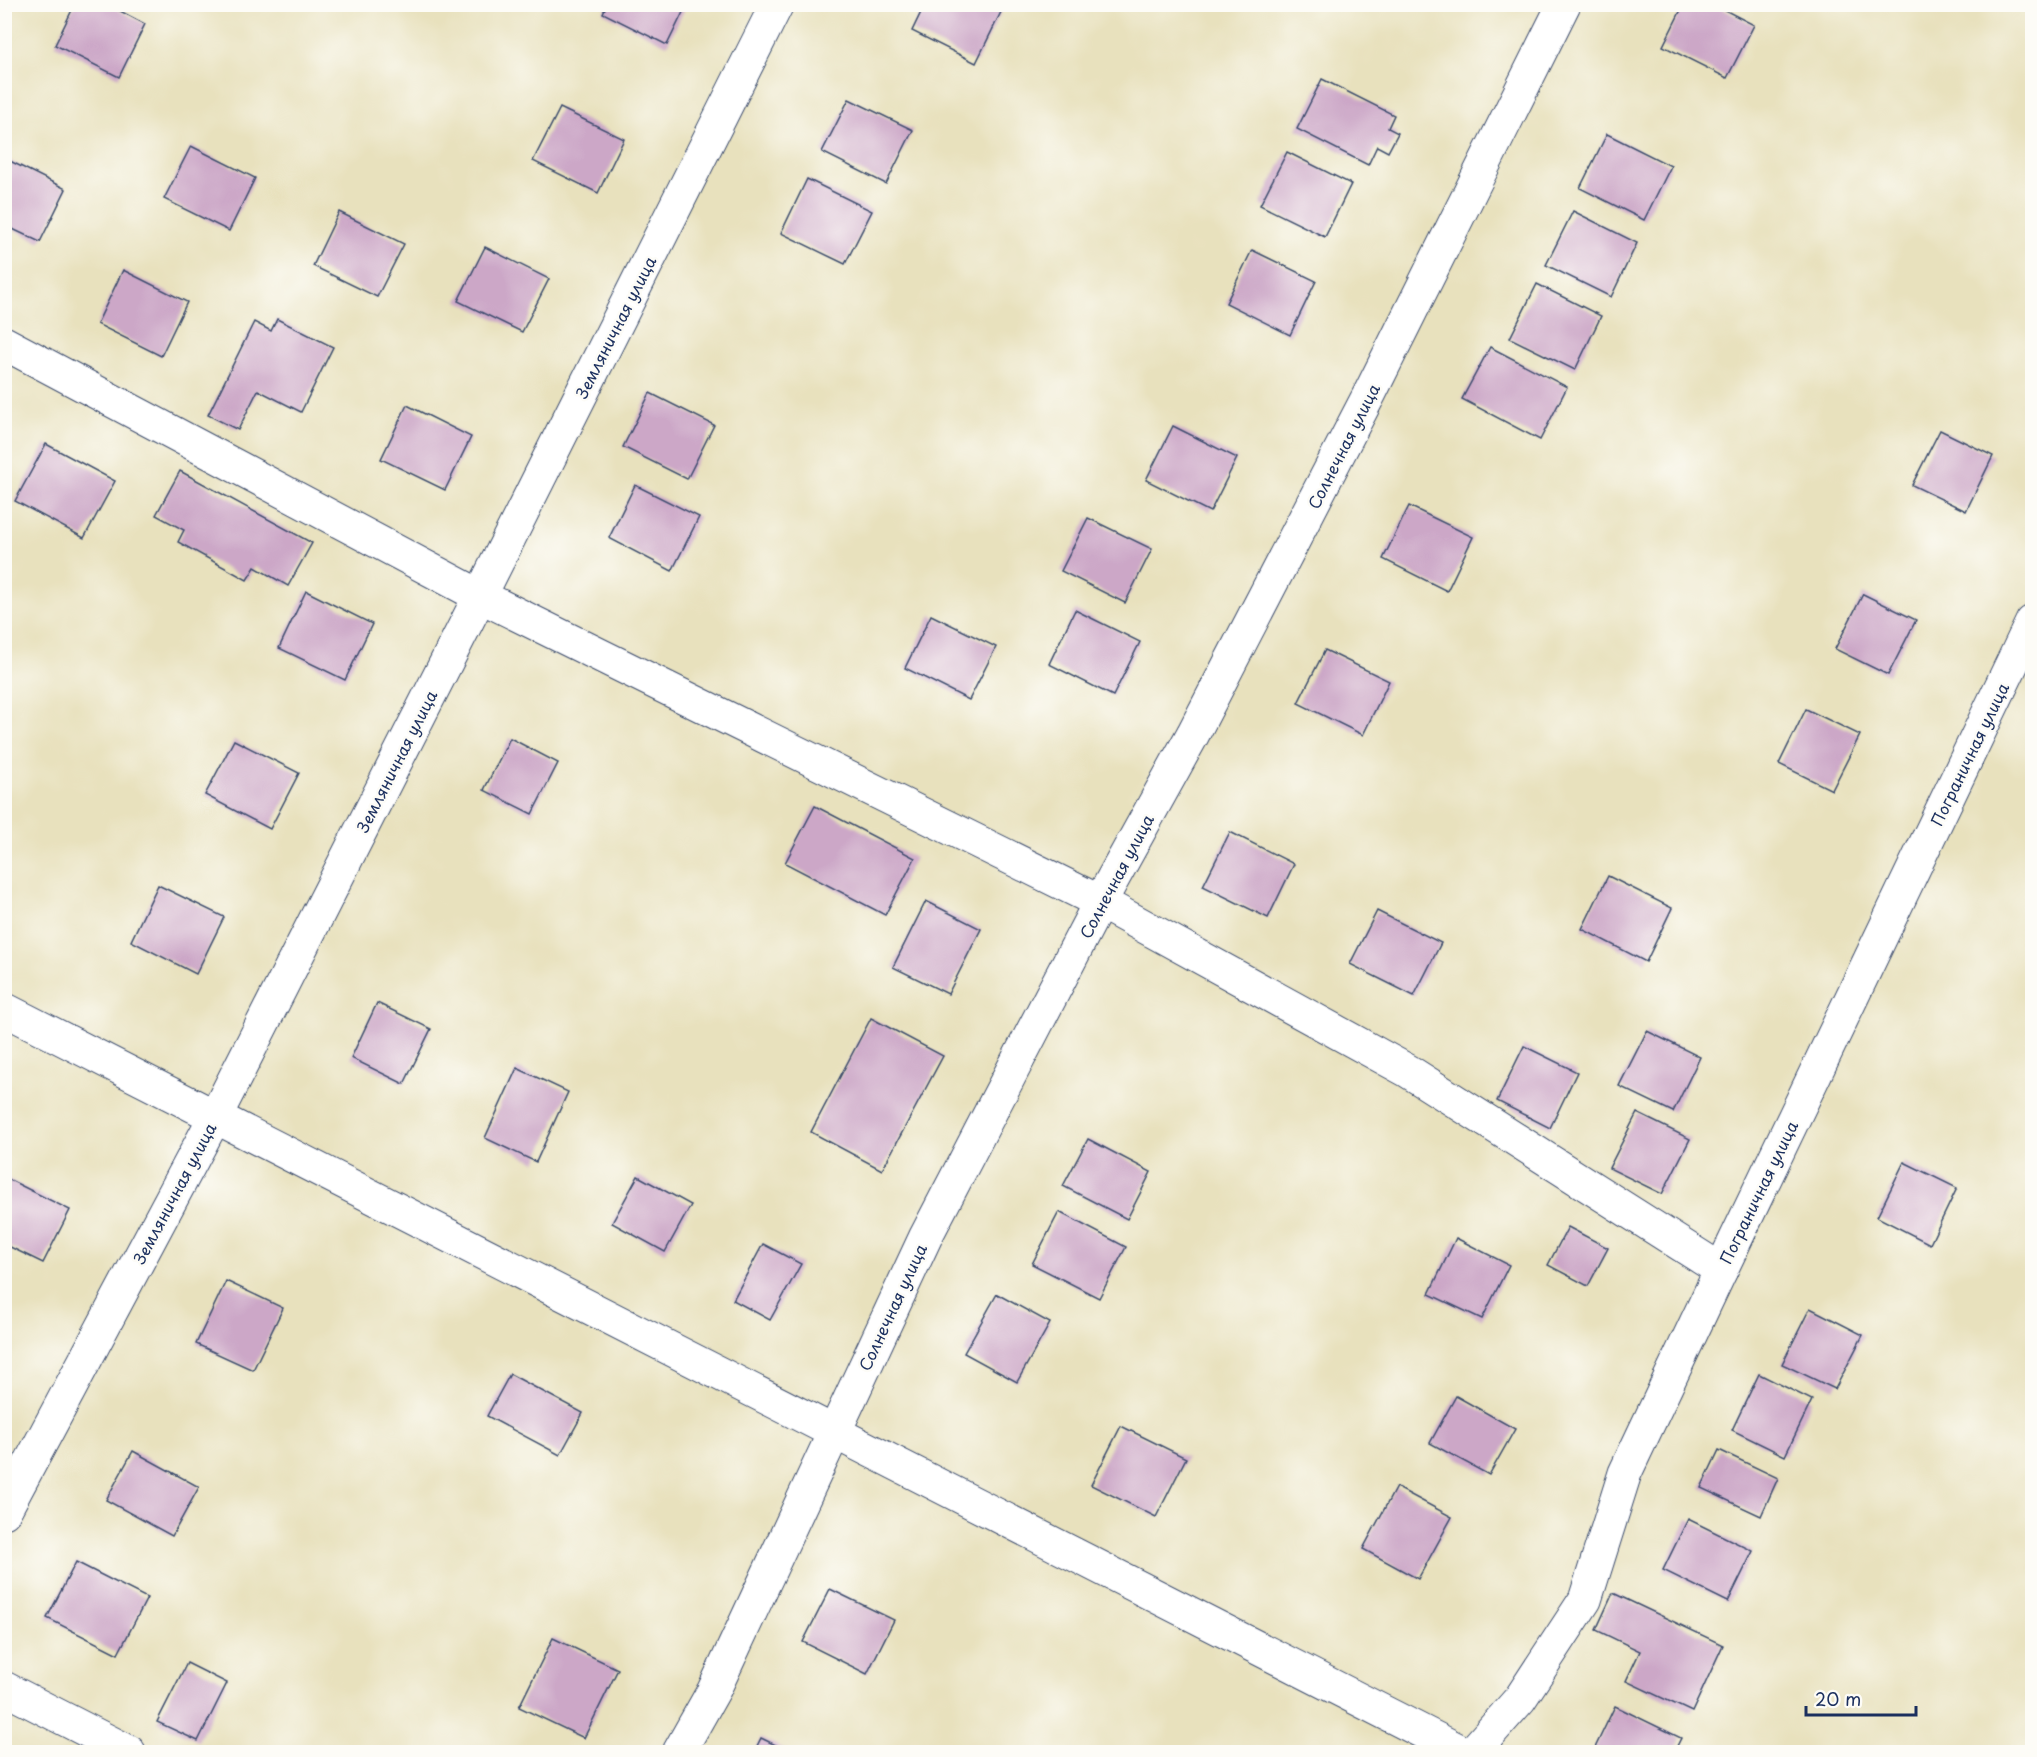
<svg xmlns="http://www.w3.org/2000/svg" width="2037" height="1757" viewBox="0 0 2037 1757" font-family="'Playpen Sans',sans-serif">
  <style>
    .building { fill: #cca7c7 }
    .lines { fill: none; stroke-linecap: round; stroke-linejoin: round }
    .minor-casing { stroke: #3a4a6c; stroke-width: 35 }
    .minor { stroke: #fff; stroke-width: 33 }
    .labels { text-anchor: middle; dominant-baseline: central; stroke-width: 5; stroke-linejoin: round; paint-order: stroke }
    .street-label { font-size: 16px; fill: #1b2f5e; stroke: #fdfcf7 }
  </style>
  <rect width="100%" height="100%" fill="#fdfcf7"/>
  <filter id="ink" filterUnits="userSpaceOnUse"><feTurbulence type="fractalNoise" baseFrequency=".0167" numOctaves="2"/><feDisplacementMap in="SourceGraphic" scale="12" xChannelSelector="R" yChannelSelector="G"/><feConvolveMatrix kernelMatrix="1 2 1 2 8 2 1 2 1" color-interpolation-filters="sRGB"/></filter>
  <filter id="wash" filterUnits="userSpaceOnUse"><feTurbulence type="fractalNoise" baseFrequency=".008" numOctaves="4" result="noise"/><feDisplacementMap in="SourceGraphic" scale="24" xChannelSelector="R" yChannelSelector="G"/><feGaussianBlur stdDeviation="1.35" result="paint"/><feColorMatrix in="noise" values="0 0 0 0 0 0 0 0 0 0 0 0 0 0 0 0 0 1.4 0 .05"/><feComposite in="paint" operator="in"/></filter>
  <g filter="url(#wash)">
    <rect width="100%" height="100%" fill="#e8e1bd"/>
    <g id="blocks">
      <!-- building -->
      <g class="building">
        <polygon points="75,4 107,4 145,24 119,77 55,45"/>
        <polygon points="607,4 687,4 667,45 603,13"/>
        <polygon points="925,4 992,4 1002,10 976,63 912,31"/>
        <polygon points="1684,4 1713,4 1754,25 1727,78 1663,46"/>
        <polygon points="1322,79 1394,115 1388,128 1398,133 1388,152 1377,146 1368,165 1297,129"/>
        <polygon points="849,99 913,130 886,184 822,152"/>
        <polygon points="560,108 624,139 598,193 533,161"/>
        <polygon points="1607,134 1671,166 1644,220 1580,188"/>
        <polygon points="191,146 255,178 229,231 164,199"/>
        <polygon points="1287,152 1351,184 1325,237 1260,205"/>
        <polygon points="4,158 66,189 40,242 4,225"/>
        <polygon points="807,179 872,211 845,264 781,233"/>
        <polygon points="1573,211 1637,243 1611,297 1546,265"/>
        <polygon points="339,212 404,244 377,297 313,266"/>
        <polygon points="485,247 549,279 522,332 458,301"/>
        <polygon points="1252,250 1316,281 1290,335 1226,303"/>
        <polygon points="123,270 187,302 161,356 97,324"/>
        <polygon points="1537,284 1601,316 1575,370 1510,338"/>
        <polygon points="277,319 333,347 301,412 258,390 238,430 208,415 254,322 271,331"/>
        <polygon points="1490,347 1567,387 1540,440 1462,399"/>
        <polygon points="650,393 714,425 687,479 623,447"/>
        <polygon points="407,405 471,437 445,490 381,459"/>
        <polygon points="1173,426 1237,458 1210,512 1146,480"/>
        <polygon points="1940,430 1993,456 1966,511 1912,485"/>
        <polygon points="46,444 115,481 84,538 15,501"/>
        <polygon points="180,471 312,543 288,586 255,567 247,580 178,542 184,530 156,515"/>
        <polygon points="635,485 699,517 672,571 609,538"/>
        <polygon points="1409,506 1473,537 1447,591 1383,559"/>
        <polygon points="1088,518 1152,549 1125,603 1061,571"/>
        <polygon points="306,591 372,624 345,680 279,648"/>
        <polygon points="1863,594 1916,620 1888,675 1835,649"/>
        <polygon points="1075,610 1140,642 1113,696 1049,664"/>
        <polygon points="931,615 996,647 969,700 905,668"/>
        <polygon points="1325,650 1389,681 1363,735 1298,703"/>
        <polygon points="1806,709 1860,735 1832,790 1779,764"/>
        <polygon points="510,738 558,763 532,814 484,790"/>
        <polygon points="234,740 299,773 270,829 205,795"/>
        <polygon points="815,806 915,858 885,915 785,863"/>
        <polygon points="1230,832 1294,864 1268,918 1203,886"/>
        <polygon points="1608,876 1672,908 1646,962 1582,929"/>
        <polygon points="158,885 224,917 196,974 131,941"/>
        <polygon points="926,901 981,929 948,994 893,967"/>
        <polygon points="1377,911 1441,943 1414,996 1350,964"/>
        <polygon points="377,1003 431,1029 404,1084 351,1058"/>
        <polygon points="871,1018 943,1056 882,1170 811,1132"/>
        <polygon points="1647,1031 1700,1057 1673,1112 1619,1086"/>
        <polygon points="1524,1046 1577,1072 1550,1128 1497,1101"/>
        <polygon points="517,1068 568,1092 536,1162 485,1138"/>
        <polygon points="1637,1113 1690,1139 1662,1194 1609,1168"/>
        <polygon points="1088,1139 1151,1172 1127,1219 1063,1186"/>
        <polygon points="1904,1162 1957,1188 1930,1244 1877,1217"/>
        <polygon points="638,1176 691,1205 665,1252 612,1223"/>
        <polygon points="6,1178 70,1210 43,1263 4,1244"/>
        <polygon points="1059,1212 1126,1247 1099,1298 1032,1264"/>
        <polygon points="1568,1227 1608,1248 1588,1286 1548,1265"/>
        <polygon points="1456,1238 1509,1265 1482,1319 1429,1294"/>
        <polygon points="763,1244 801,1264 770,1320 733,1300"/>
        <polygon points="226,1281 283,1308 253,1370 196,1344"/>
        <polygon points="997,1294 1050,1323 1017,1382 964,1353"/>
        <polygon points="1810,1308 1863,1335 1835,1389 1782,1364"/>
        <polygon points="510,1374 583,1413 560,1455 487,1416"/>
        <polygon points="1759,1374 1812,1400 1785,1456 1732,1430"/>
        <polygon points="1456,1396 1515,1429 1489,1475 1430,1443"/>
        <polygon points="1121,1426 1186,1458 1156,1517 1091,1485"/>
        <polygon points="1719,1450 1778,1478 1761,1516 1701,1488"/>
        <polygon points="133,1451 199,1487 172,1536 106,1500"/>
        <polygon points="1396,1487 1452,1517 1418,1579 1363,1549"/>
        <polygon points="1688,1519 1753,1551 1728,1602 1663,1570"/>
        <polygon points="76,1562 147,1598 118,1654 47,1618"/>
        <polygon points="830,1589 894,1620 867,1674 803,1642"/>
        <polygon points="1613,1593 1723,1645 1692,1712 1626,1681 1640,1651 1596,1630"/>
        <polygon points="553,1638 618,1669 584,1738 519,1707"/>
        <polygon points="187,1663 227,1683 198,1741 157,1722"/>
        <polygon points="1615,1706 1681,1738 1674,1752 1593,1752"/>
        <polygon points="761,1738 790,1752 754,1752"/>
      </g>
    </g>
  </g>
  <g filter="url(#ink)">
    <use href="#blocks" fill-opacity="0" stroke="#3a4a6c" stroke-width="1.5"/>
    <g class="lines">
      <defs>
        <g id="minor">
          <polyline points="4,343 480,596 1100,902 1408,1071 1721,1270"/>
          <polyline points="4,1009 1462,1752"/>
          <polyline points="4,1512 216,1115 480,596 777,4"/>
          <polyline points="4,1688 129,1752"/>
          <polyline points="679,1752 714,1690 926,1236 1100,902 1193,734 1370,393 1564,4"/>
          <polyline points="1473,1752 1520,1699 1585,1600 1625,1473 1721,1270 2032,622"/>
        </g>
      </defs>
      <!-- minor casing -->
      <use href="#minor" class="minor-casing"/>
      <!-- minor -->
      <use href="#minor" class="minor"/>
    </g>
  </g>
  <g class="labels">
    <!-- street labels -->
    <g class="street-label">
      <text transform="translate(615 327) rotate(-63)">Земляничная улица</text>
      <text transform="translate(1343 446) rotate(-63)">Солнечная улица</text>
      <text transform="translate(1969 754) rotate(-64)">Пограничная улица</text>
      <text transform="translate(396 761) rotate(-63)">Земляничная улица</text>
      <text transform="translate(1116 876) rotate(-62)">Солнечная улица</text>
      <text transform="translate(1758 1192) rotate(-64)">Пограничная улица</text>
      <text transform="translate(174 1193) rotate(-62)">Земляничная улица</text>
      <text transform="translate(892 1307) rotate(-65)">Солнечная улица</text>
    </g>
  </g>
  <!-- margin -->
  <rect width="2037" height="1757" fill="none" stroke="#fdfcf7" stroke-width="24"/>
  <!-- scale -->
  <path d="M1806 1706v9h110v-9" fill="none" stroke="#1b2f5e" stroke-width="3"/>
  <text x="1815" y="1706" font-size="18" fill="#1b2f5e" stroke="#fdfcf7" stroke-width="4.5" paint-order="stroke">20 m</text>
</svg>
